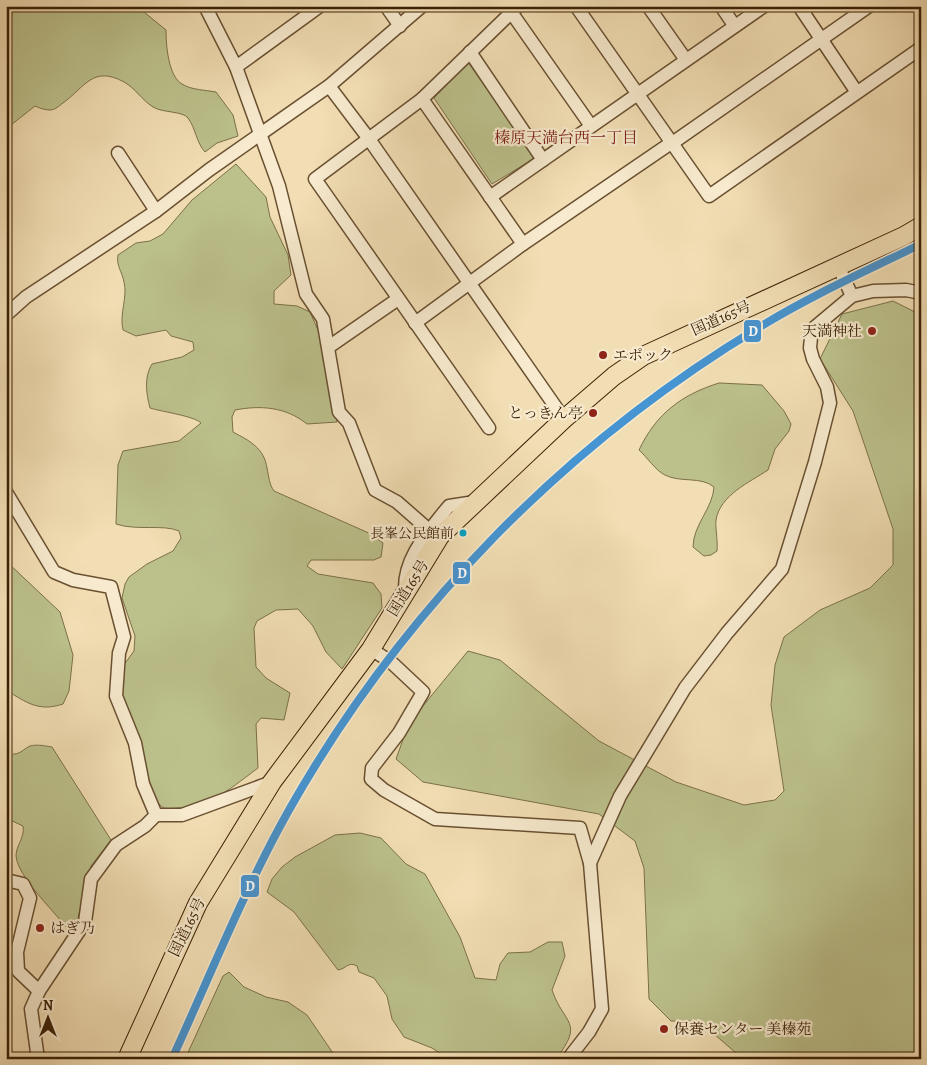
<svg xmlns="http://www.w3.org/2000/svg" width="927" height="1065" viewBox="0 0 927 1065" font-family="Alegreya,'Noto Serif JP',serif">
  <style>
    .green { fill: #bcc18c; stroke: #7c7048 }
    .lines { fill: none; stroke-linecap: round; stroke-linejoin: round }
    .minor-casing { stroke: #695031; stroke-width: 15 }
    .highway-casing { stroke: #3b2005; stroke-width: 20 }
    .minor { stroke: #f7eace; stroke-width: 12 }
    .highway { stroke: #f2deb4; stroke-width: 18 }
    .rail-1-casing { stroke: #f7eace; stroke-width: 11 }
    .rail-1 { stroke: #4694d1; stroke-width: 8 }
    .poi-dot { fill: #8f2418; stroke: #f7eace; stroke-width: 2 }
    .bus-dot { fill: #03a2c4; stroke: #f7eace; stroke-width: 2 }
    .labels { text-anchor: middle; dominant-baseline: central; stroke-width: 4.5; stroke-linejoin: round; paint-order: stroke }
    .bus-label { font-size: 14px; fill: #3b2005; stroke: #f7eace; text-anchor: end }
    .street-label { font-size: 15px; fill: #3b2005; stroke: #f7eace }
    .poi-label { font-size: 15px; fill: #3b2005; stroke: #f7eace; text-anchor: start }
    .neighbourhood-label { font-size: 16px; fill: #7a1f14; stroke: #f7eace }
    .line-badge { stroke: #f7eace; stroke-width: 2 }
    .badge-label { font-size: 14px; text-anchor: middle; font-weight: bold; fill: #fff }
  </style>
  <rect width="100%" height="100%" fill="#f2deb4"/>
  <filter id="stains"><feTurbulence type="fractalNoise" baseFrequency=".004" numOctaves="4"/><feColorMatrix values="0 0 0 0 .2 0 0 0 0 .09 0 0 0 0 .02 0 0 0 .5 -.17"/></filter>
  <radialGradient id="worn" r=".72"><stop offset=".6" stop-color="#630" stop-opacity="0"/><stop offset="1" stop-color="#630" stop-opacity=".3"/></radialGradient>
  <!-- green -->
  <g class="green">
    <path d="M 6,6 L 43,9 L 46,6 L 115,6 L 144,12 L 166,30 C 166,44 168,76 182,84 C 191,90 206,90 216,92 L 233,115 L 238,136 L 217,143 L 205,152 C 196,142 196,129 188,118 C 183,111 163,113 153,107 C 142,100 135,88 124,82 C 93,65 85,87 63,103 C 59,106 55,110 50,110 C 45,110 39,108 35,106 L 11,125 L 6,126 Z"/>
    <polygon points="468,62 535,158 492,184 434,98"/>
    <path d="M 236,164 L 266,197 L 270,217 L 288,255 L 291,275 L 274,291 L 274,304 L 297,306 L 310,312 L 321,337 L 337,422 L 307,424 C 286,407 261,405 235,410 L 232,417 L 233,432 C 250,441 264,448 267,468 C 269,477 269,484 274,491 L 371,534 L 383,543 L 381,557 L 374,560 L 311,560 L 307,566 L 318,574 L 373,583 L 381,594 L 382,608 L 342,669 L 326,652 L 313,626 L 298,609 L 276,610 L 257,621 L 254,628 L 256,667 L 266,678 L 290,693 L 284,720 L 261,718 L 256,724 L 258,768 C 223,794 211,807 165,809 L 154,800 L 139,739 L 122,696 L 121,669 L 134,651 L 135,636 L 122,598 L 125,584 L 129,577 L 147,564 L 173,551 L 181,538 L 179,531 C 163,524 137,531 116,524 L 118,465 L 123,451 L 179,441 L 201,423 C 194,416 163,412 150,408 C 146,393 144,377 152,364 L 182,357 L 194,350 L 193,342 L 171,336 L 166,330 L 136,336 L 123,330 C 119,314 128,297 124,282 C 122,271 116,266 118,255 L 136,243 L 150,241 L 163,234 L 192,200 Z"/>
    <polygon points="893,301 921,315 921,1059 737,1059 736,1053 699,1021 671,1021 649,999 644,868 635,841 599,814 423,782 396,759 409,723 468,651 500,660 599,741 676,782 744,805 775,800 784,791 771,705 775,665 784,637 820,610 870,588 893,565 893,529 853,411 820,359 842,314"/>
    <path d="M 719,383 L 762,385 L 784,411 L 791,424 L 789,431 L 775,449 L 768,470 C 750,482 720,495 716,520 C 715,525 718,542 717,551 L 711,555 L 704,556 L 693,547 C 693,525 713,508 714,487 C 701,476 680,483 665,475 C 656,471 647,457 639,450 C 656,414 681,395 719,383 Z"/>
    <path d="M 6,561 L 60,612 L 73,655 L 69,691 L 63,704 C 39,712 27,703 6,690 Z"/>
    <path d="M 6,731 L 10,754 C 20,755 22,750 30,746 C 37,744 45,746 52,747 L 111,840 L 91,866 L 78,918 L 66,927 C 53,910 18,877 16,856 C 16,845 25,838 23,826 L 6,818 Z"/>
    <path d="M 360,833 L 381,838 L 406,864 L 425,874 L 460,937 L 475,978 L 496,980 L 500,964 L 508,953 L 530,952 L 548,942 L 562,942 L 565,956 L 552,990 C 564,1025 585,1021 556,1059 L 449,1059 L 432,1048 L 404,1037 L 392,1019 L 387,996 L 374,978 L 359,972 L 357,966 C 348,961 346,969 338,970 L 294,912 L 267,892 L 272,879 L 282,867 L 295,857 L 335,835 Z"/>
    <polygon points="229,972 244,987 266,997 288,1002 307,1015 337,1059 185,1059 223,976"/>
  </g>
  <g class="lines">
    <defs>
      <g id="minor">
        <polyline points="205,6 236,67 279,186 306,294 323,319 339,412 349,423 375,490 397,502 429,530"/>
        <polyline points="386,6 400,26"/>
        <polyline points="576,6 709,196 921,48"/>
        <polyline points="648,6 686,60"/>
        <polyline points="721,6 734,25"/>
        <polyline points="799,6 856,91"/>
        <polyline points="511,12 591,126"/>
        <polyline points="470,52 543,160"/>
        <polyline points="236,67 320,6"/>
        <polyline points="329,86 369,139 564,419"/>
        <polyline points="422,99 523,244"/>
        <polyline points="671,144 869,6"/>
        <polyline points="118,153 156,211"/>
        <polyline points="490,197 764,6"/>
        <polyline points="838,266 852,296"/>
        <polyline points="6,315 26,297 156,211 209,170 329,86 422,6"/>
        <polyline points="415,323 523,244 671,143"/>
        <polyline points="330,346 398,299"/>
        <polyline points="489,428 315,179 422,99 518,6"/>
        <polyline points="6,492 54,572 73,580 111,587 124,637 119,653 116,696 135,743 143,784 156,815"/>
        <path d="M 405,590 C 404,559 425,536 444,512 L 449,506 L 475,502"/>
        <polyline points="371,649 391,662 423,692 399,733 372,768 371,779 384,790 435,819 580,828 590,863 602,1009 589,1032 568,1059"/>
        <polyline points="590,863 620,796 685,688 727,633 782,569 815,462 830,403 827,387 813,359 810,348 811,337 815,327 852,296 873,291 906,290 921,293"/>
        <polyline points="6,880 23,884 30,898 17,952 18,971 39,991"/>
        <polyline points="38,1059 31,1009 39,991 85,922 91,879 116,845 145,826 156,815 182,815 272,782"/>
      </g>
      <polyline id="highway" points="127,1059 198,903 272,782 371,649 440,536 564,419 614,376 643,356 904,236 921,226"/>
    </defs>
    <!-- minor casing -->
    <use href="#minor" class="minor-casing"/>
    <!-- highway casing -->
    <use href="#highway" class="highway-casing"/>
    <!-- minor -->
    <use href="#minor" class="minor"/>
    <!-- highway -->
    <use href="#highway" class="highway"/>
    <defs>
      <path id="rail-1" d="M 172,1059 C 210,976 244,890 289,810 C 401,612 563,446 758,328 C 810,296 866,271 921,244"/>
    </defs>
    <!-- rail-1 casing -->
    <use href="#rail-1" class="rail-1-casing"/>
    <!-- rail-1 -->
    <use href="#rail-1" class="rail-1"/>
  </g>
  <!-- markers -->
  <g class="poi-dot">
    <circle cx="872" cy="331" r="5"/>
    <circle cx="603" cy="355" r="5"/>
    <circle cx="593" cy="413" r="5"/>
    <circle cx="40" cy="928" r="5"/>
    <circle cx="664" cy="1029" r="5"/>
  </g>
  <circle class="bus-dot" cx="463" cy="533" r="4.5"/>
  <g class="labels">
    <!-- bus labels -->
    <g class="bus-label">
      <text x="454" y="533">長峯公民館前</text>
    </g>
    <!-- street labels -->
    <g class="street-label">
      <text transform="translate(721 318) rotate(-24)">国道165号</text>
      <text transform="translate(408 588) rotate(-58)">国道165号</text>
      <text transform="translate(187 927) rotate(-64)">国道165号</text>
    </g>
    <!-- poi labels -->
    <g class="poi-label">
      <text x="862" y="331" text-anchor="end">天満神社</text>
      <text x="613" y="355">エポック</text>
      <text x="583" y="413" text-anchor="end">とっきん亭</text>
      <text x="50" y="928">はぎ乃</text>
      <text x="674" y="1029">保養センター 美榛苑</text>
    </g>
    <!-- neighbourhood labels -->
    <g class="neighbourhood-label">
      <text x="566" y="138">榛原天満台西一丁目</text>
    </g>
  </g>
  <g class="line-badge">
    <rect x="743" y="319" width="19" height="24" rx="5" fill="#4694d1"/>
    <rect x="452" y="561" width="19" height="24" rx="5" fill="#4694d1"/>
    <rect x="240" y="874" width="20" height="24" rx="5" fill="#4694d1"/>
  </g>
  <g class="badge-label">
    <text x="753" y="336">D</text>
    <text x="462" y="578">D</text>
    <text x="250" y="891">D</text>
  </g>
  <!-- margin -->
  <rect width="927" height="1065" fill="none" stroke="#f2deb4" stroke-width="25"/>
  <rect x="8" y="8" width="912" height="1050" fill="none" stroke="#3b2005" stroke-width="2.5"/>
  <rect x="12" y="12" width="902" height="1040" fill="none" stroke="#3b2005"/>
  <!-- north arrow -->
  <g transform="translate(48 1018)" stroke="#f7eace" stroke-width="4" paint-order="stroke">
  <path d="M0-4L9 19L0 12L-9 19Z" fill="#3b2005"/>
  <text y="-8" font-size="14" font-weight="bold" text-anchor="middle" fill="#3b2005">N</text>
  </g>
  <rect width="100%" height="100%" filter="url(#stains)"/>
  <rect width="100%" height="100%" fill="url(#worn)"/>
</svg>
